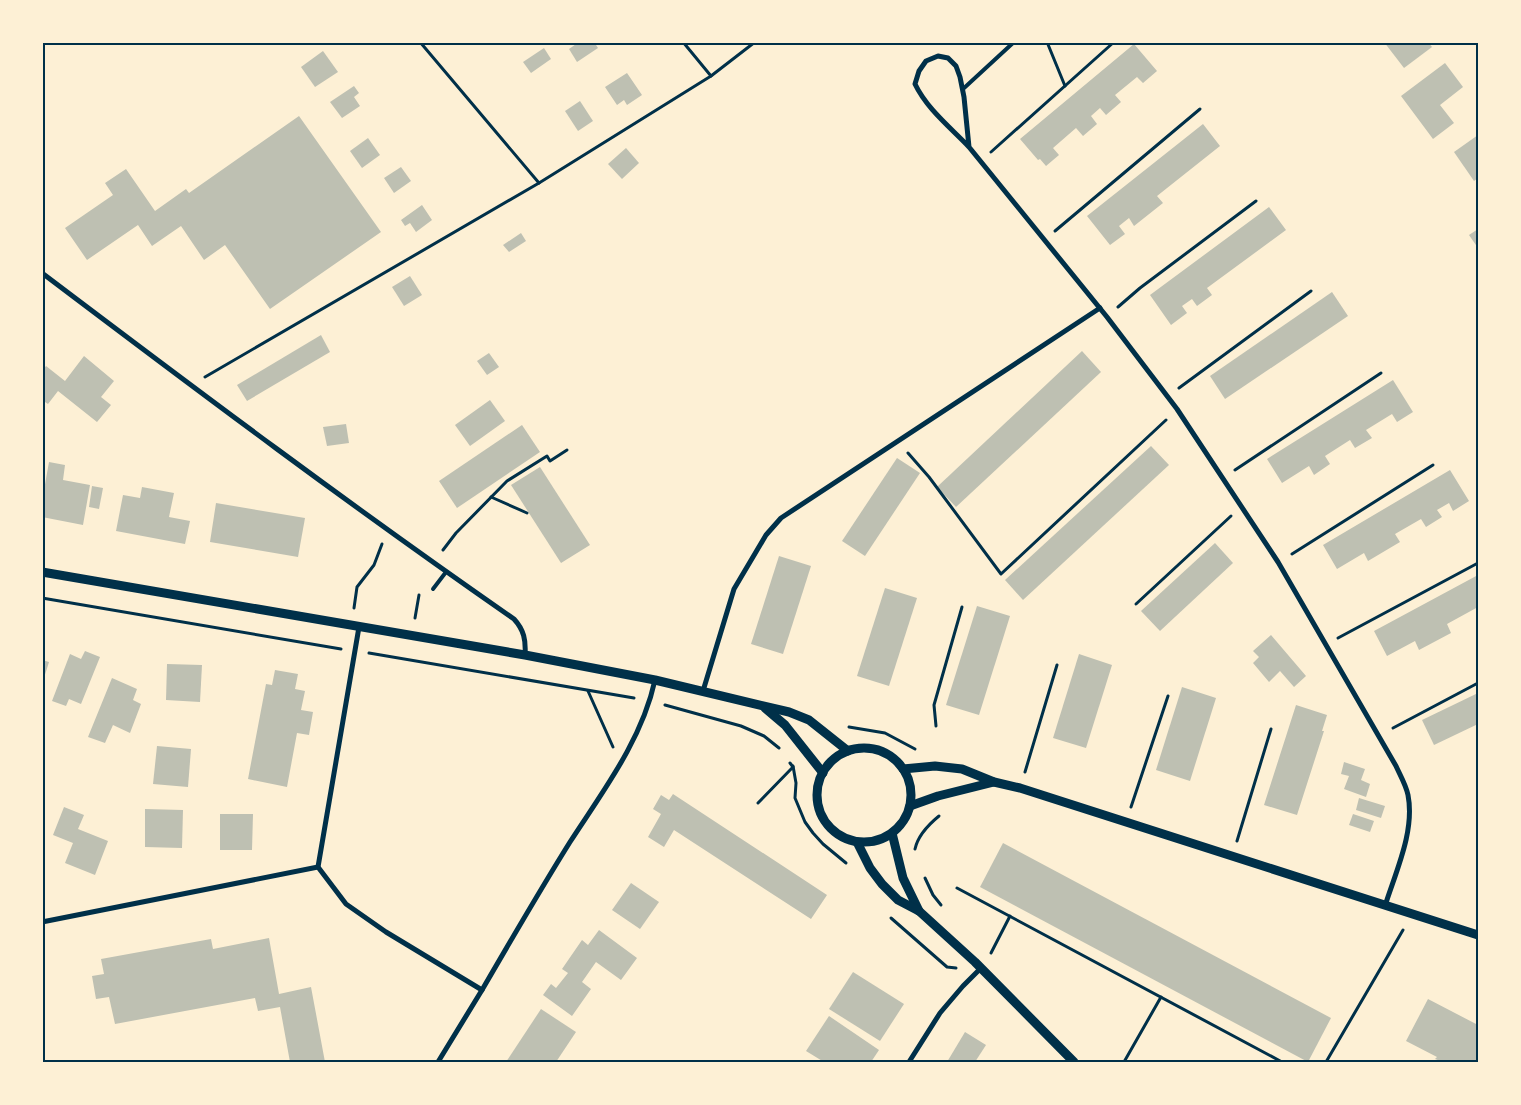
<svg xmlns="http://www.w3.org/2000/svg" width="1521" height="1105" viewBox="0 0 1521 1105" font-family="'Alegreya Sans',sans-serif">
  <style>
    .building { fill: #bec0b2 }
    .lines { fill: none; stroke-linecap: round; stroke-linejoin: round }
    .path { stroke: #003049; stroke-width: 3 }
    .service { stroke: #003049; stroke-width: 4 }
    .minor { stroke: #003049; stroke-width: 5 }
    .tertiary { stroke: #003049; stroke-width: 9 }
    .neatline { fill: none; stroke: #003049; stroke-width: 2 }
  </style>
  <rect width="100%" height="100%" fill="#fdf0d5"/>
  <!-- building -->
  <g class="building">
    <polygon points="579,42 594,42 598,48 577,62 569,49"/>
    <polygon points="1384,42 1428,42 1432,47 1404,68"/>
    <polygon points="1134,44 1157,71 1143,83 1137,77 1115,95 1121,102 1106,115 1100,108 1091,116 1097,124 1083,136 1076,128 1053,148 1059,155 1046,166 1040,159 1038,160 1020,139"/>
    <polygon points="544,48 551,59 531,73 523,62"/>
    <polygon points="323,51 338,72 315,87 301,67"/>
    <polygon points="1445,63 1463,87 1440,105 1454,123 1433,139 1401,96"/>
    <polygon points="627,73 642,95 627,105 624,100 617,105 605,87"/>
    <polygon points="354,86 359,93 354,97 360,106 342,118 330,102"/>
    <polygon points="580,101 593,121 578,131 565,111"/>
    <polygon points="299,116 381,232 270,309 225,245 204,260 181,226 152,246 138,225 87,260 65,228 113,195 105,183 126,169 155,211 186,189 189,193"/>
    <polygon points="1203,124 1220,146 1157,196 1163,203 1134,226 1129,218 1119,226 1125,234 1110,245 1087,216"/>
    <polygon points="1478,135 1478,178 1474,181 1454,152"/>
    <polygon points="368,138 380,155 362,168 350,151"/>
    <polygon points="626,148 639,163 622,179 608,164"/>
    <polygon points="401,167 411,181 394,193 384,178"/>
    <polygon points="422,205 432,220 416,232 410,223 405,226 401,220"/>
    <polygon points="1269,207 1286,230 1207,288 1212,295 1197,306 1192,299 1182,306 1187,313 1171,325 1150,295"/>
    <polygon points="1478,229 1478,248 1469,235"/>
    <polygon points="521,233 526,241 509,252 503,245"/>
    <polygon points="410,276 422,295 404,306 392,287"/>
    <polygon points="1332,292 1348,316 1225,399 1210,376"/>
    <polygon points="321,335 330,352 247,401 237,385"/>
    <polygon points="1082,351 1101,372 956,507 937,487"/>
    <polygon points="489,353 499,367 487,375 477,361"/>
    <polygon points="84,356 114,381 101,397 111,405 97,422 58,391 48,404 42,400 42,371 46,366 65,381"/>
    <polygon points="1393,380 1413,412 1397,422 1392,414 1366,430 1372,438 1355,448 1350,440 1325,456 1330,464 1314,475 1309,466 1282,483 1267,459"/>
    <polygon points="490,400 505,421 470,446 455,425"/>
    <polygon points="346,424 349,443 327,446 323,427"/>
    <polygon points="522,425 540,452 457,508 439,481"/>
    <polygon points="1151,446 1169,465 1023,600 1005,580"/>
    <polygon points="897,458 920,473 865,556 842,541"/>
    <polygon points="49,462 65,465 63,480 90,485 83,525 42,517 42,501"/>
    <polygon points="540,467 590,545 561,563 511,485"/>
    <polygon points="1450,470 1469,501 1453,511 1449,503 1437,510 1442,517 1426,527 1421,519 1395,534 1400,542 1368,561 1364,553 1337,569 1323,545"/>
    <polygon points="92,486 103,488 99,509 89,507"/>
    <polygon points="142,487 174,493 169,517 190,521 185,544 116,531 123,495 140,498"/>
    <polygon points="216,503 305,518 298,557 210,542"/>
    <polygon points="1215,543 1233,563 1160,631 1141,611"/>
    <polygon points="779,556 811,566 783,654 751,644"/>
    <polygon points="1478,575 1478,607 1447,624 1451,633 1419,650 1415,641 1387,656 1374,631"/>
    <polygon points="885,588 917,598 889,686 857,676"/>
    <polygon points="977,606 1010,616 979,715 946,705"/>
    <polygon points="1271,635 1306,676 1294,687 1280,671 1269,682 1253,663 1259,657 1253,651"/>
    <polygon points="85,651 100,657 81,704 69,699 66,706 52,701 70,654 81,659"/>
    <polygon points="1079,654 1112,665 1086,748 1053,738"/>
    <polygon points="42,660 49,662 43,681 42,681"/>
    <polygon points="167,664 202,665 200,702 166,700"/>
    <polygon points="275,670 298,674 295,689 305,691 301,710 313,712 309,735 297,733 287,787 248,779 266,684 272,685"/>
    <polygon points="112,678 137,689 133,700 141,704 130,733 113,725 105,743 88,737"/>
    <polygon points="1182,687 1216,698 1190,781 1156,770"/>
    <polygon points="1478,693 1478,724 1434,745 1422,720"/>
    <polygon points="1296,705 1327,715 1322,731 1324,731 1297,815 1264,805"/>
    <polygon points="157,746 191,749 188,787 153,784"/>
    <polygon points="1344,762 1365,769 1361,780 1370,784 1366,797 1344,789 1349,776 1341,774"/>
    <polygon points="673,794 827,895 811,919 674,830 664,847 648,837 661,814 653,809 661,795 669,800"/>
    <polygon points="1359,798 1385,806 1381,818 1356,810"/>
    <polygon points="64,807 84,815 78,829 108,841 95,875 65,863 73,843 53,835"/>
    <polygon points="145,809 183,810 182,848 145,847"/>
    <polygon points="220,814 253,814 252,850 220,850"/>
    <polygon points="1353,814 1374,821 1370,832 1349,825"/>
    <polygon points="1003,843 1331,1018 1308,1062 980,887"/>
    <polygon points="631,883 659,902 640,929 612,910"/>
    <polygon points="599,930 637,958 621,980 596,962 582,982 591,989 572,1016 543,995 551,984 556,988 568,973 562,969 582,940 588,945"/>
    <polygon points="269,938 279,994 311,987 325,1062 290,1062 280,1007 258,1011 255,998 115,1024 109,997 96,999 92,976 104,974 101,959 211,939 213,949"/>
    <polygon points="853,972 904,1004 880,1041 829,1009"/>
    <polygon points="1428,999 1478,1025 1478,1062 1443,1062 1435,1059 1437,1057 1406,1041"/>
    <polygon points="541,1009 576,1032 556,1062 506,1062"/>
    <polygon points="829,1016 879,1050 871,1062 824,1062 806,1051"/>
    <polygon points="965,1032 986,1045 975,1062 947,1062"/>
  </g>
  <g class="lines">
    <!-- path -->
    <g class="path">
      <polyline points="420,42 539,183"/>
      <polyline points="683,42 711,76"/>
      <polyline points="1047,42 1065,86"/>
      <polyline points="991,152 1114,42"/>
      <polyline points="1055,231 1200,109"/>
      <polyline points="1118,307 1140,288 1256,201"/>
      <polyline points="205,377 539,183 711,76 755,42"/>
      <polyline points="1179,388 1311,291"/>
      <polyline points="908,453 929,477 1001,574 1166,420"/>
      <polyline points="1235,470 1381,373"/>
      <polyline points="491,497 527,513"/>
      <polyline points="443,550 456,533 507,481 547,456 550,461 567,450"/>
      <polyline points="1292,554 1433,465"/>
      <polyline points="42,598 341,649"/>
      <polyline points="1136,604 1231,516"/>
      <polyline points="354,608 357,587 374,565 382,544"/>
      <polyline points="415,618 419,595"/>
      <polyline points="1338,638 1478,563"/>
      <polyline points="369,653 634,698"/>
      <polyline points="588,691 613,747"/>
      <polyline points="665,705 741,726 764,736 779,748"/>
      <polyline points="936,726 934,705 962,607"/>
      <polyline points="849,727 885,733 915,749"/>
      <polyline points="1393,728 1478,683"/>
      <polyline points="793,766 796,783 795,798 805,822 813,833 823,844 846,863"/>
      <polyline points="1025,772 1057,665"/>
      <polyline points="758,803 793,767 790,763"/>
      <polyline points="1131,807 1168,696"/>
      <polyline points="1237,841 1271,729"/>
      <path d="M 915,849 C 918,835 928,825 939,816"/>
      <polyline points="925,878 933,895 941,905"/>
      <polyline points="957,888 1282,1062"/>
      <polyline points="891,918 947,967 956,968"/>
      <polyline points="991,953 1010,916"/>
      <polyline points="1124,1062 1161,997"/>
      <polyline points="1326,1062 1403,930"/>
    </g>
    <!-- service -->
    <g class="service">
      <polyline points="963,89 1014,42"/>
      <polyline points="433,589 446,572"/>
    </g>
    <!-- minor -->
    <g class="minor">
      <path d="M 969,147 C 950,127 927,109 915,84 L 919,71 L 926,61 L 938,56 L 948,58 L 956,66 L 960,77 L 964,97 L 969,147 L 1107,317 L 1177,409 L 1278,562 L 1396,766 C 1400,775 1406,785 1408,795 C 1415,831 1396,871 1385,906"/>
      <path d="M 42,273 C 198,391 354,508 514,619 C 524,630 526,640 525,655"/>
      <path d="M 359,627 L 318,867 L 346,904 L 386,932 L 482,990 C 511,940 540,890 570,842 C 603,791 642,740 655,680"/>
      <polyline points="703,691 734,589 766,535 781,518 1100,308"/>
      <polyline points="42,922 318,867"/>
      <polyline points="438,1062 482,990"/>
      <polyline points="909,1062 940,1013 963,986 981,968"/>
    </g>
    <!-- tertiary -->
    <g class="tertiary">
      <polyline points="42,572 525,655 655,680 789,712 809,720 848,751"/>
      <polyline points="765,708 785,725 823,773"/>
      <circle cx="864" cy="795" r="47"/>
      <polyline points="903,769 935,766 962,769 994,782 1020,788 1478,935"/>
      <polyline points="910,806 938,796 994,782"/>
      <polyline points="892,833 903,878 919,911"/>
      <polyline points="857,842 870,868 882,884 898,900 919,911 975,962 1074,1062"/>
    </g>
  </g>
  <!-- border -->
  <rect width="1521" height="1105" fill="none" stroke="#fdf0d5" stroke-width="88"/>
  <rect x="44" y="44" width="1433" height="1017" class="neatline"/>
</svg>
